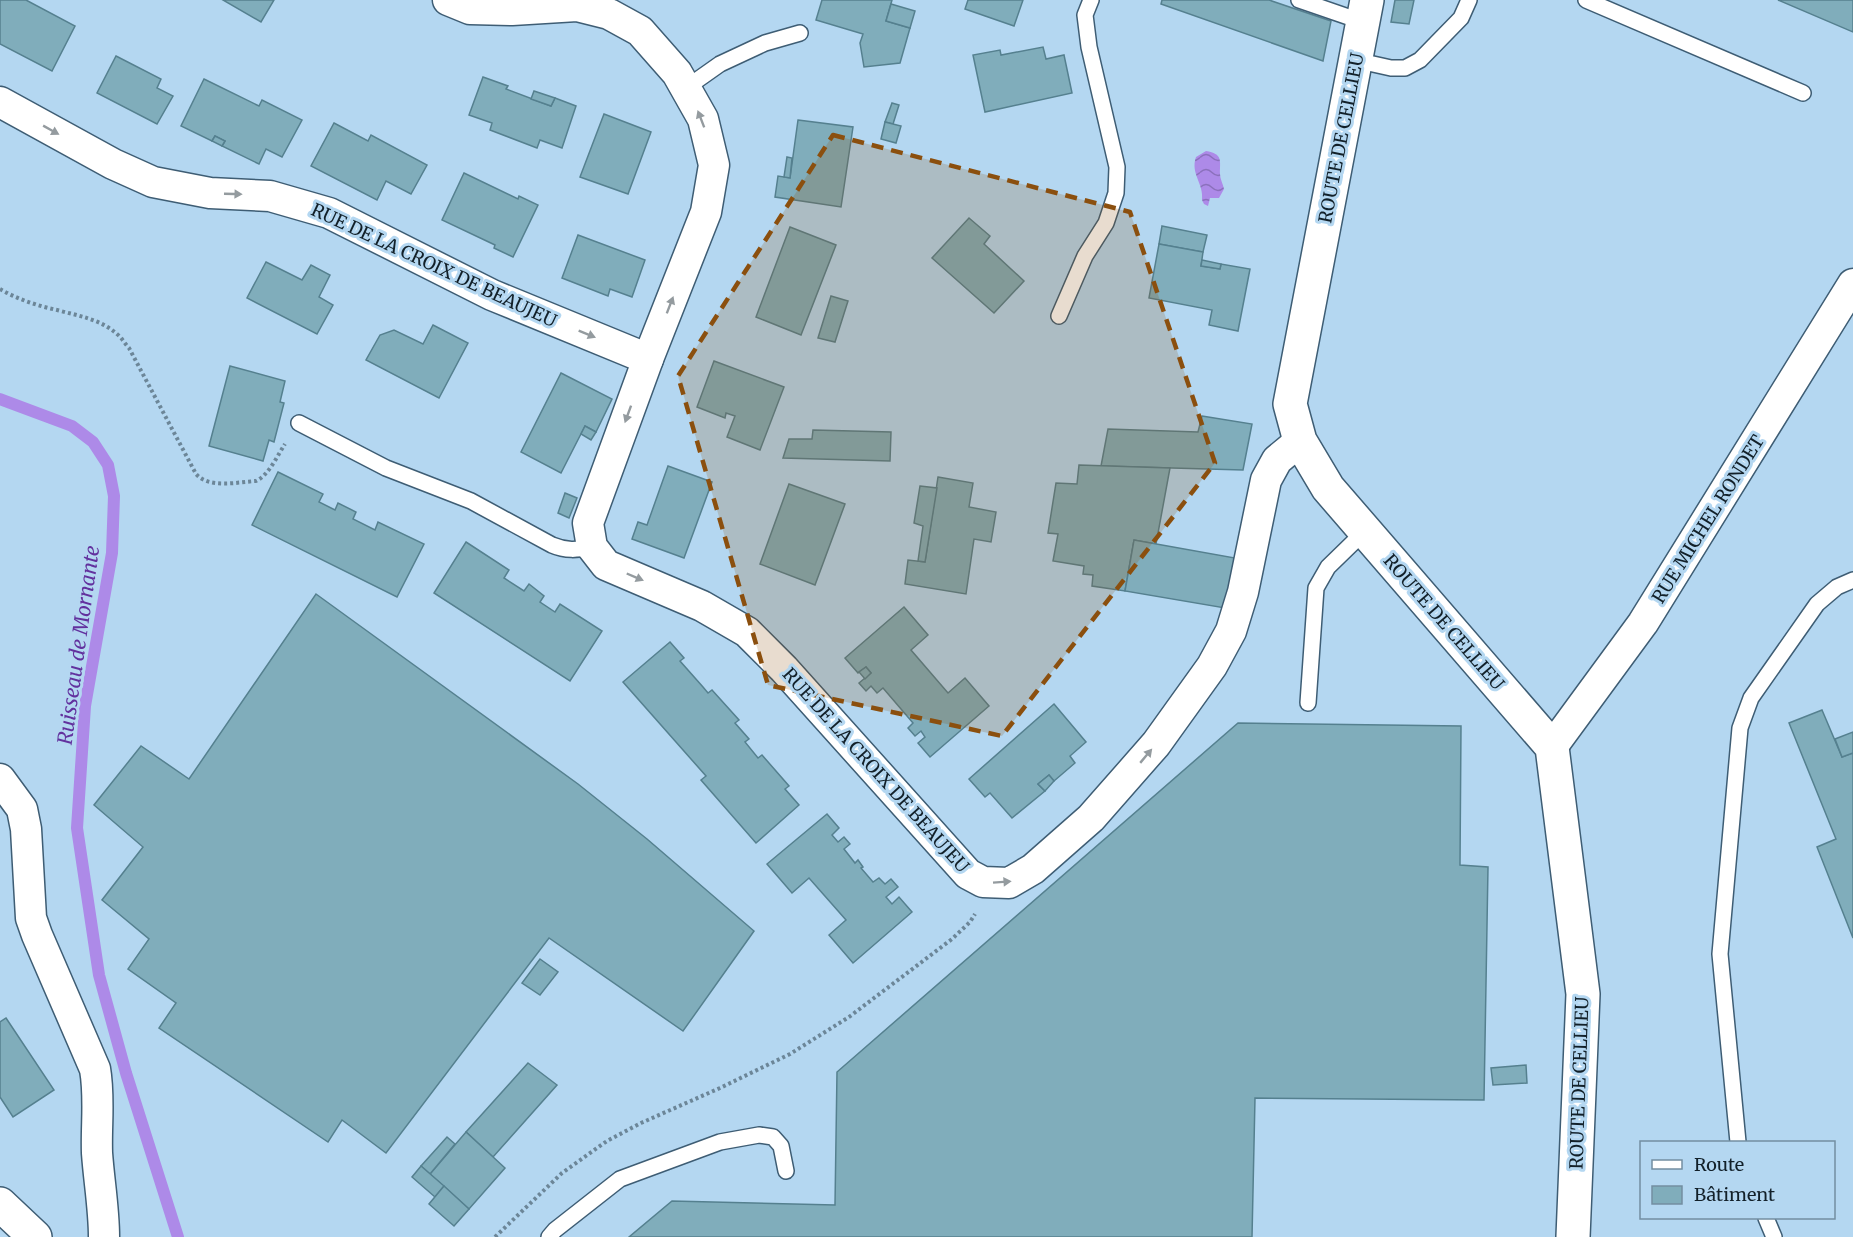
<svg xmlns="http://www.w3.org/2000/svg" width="1853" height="1237" viewBox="0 0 1853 1237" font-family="Merriweather,serif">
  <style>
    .water { fill: url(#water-waves) }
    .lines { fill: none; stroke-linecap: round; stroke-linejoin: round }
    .stream { stroke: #ad8ae8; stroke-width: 12 }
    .building { fill: #80adbb; stroke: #55808f; stroke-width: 1.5 }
    .lane-casing { stroke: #3e5d74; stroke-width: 18 }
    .street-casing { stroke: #3e5d74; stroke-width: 33 }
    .secondary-casing { stroke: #3e5d74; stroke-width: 36 }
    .path { stroke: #6c8698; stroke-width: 4; stroke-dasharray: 3 3; stroke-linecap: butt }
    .lane { stroke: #fff; stroke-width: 15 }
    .street { stroke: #fff; stroke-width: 30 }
    .secondary { stroke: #fff; stroke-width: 33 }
    .oneway { fill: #949b9f }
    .marked { fill: #8b4f0e; fill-opacity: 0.2; stroke: #8b4f0e; stroke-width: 4.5; stroke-dasharray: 12 8; stroke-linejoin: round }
    .labels { text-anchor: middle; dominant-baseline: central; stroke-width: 6; stroke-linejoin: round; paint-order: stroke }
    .street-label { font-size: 18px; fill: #122029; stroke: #b4d7f1 }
    .water-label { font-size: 20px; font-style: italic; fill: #62319e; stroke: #b4d7f1 }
  </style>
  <defs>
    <pattern id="water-waves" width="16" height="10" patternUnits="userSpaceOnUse" patternTransform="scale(1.5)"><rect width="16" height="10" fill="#ad8ae8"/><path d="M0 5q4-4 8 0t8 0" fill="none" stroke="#8b70bc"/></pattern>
  </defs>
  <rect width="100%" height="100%" fill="#b4d7f1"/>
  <!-- water -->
  <path class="water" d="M 1206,151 C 1223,154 1220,160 1220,174 C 1220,179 1223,184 1224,189 L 1219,198 L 1210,198 L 1208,206 L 1204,204 L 1202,200 C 1204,183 1190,174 1196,157 Z"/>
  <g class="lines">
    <!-- stream -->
    <polyline class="stream" points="0,399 72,426 93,442 108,465 114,496 112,553 85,706 77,828 99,975 126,1073 178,1237"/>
  </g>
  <!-- building -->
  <g class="building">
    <polygon points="0,0 26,0 75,26 52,71 0,44"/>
    <polygon points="223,0 274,0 261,22"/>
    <polygon points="822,0 892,0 886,21 910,28 900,63 864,67 860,43 863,34 816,20"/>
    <polygon points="968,0 1023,0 1014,26 965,9"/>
    <polygon points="1162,0 1269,0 1331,21 1323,61 1161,4"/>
    <polygon points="1395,0 1414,0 1409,24 1391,22"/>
    <polygon points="1778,0 1853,0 1853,32"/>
    <polygon points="891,4 915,11 910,28 886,21"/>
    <polygon points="1043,47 1046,59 1064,55 1072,93 985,112 973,55 1000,50 1001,55"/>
    <polygon points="116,56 161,79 157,88 173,96 157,124 97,93"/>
    <polygon points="483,77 508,86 506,89 551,106 555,98 576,106 562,148 540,140 537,148 490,130 492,123 469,115"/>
    <polygon points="204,79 259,106 262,100 302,120 282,157 266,149 259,164 222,146 225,141 215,136 212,141 181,126"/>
    <polygon points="534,91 555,98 551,106 531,99"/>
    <polygon points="892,103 899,105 893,124 885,122"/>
    <polygon points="604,114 651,132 628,194 580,177"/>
    <polygon points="798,120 853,127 841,207 775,197 778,176 790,178"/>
    <polygon points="885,122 901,126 896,143 881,139"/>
    <polygon points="334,123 368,141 371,135 427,165 411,194 386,181 377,200 311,166"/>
    <polygon points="215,136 225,141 222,146 212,141"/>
    <polygon points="787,157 792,158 790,178 784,177"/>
    <polygon points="464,173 518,199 519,196 538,205 513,257 494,248 495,245 442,220"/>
    <polygon points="969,218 990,236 984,244 1024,281 994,313 932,258"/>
    <polygon points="1162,226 1207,235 1203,252 1159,244"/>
    <polygon points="790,227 836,245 801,335 756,317"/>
    <polygon points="578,235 645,260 632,297 610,289 608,296 562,278"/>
    <polygon points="1159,244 1203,252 1201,266 1220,269 1221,264 1250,269 1238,331 1209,325 1212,310 1149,298"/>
    <polygon points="1202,260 1221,264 1220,269 1201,266"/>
    <polygon points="266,262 302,280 311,265 330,275 319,297 333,305 317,334 247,298"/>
    <polygon points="831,296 848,301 835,342 818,338"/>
    <polygon points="433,325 468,343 439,398 366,360 380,335 394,330 423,344"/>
    <polygon points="714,361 784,387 760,450 727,437 735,416 726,413 725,418 697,407"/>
    <polygon points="230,366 285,381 280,402 284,403 274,442 269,440 263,461 209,446"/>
    <polygon points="561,373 612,399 596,432 585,426 561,473 521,452"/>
    <polygon points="1202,416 1252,424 1243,470 1101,466 1108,429 1198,432"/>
    <polygon points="585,426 596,432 591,440 581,434"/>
    <polygon points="813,430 891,432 890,461 783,458 789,439 812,439"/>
    <polygon points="1079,465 1170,468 1156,544 1134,540 1125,591 1092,586 1093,575 1083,574 1084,566 1053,561 1058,534 1048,533 1056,483 1077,484"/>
    <polygon points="668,466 712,482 684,558 632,539 638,522 647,525"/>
    <polygon points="278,472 323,494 319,502 335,510 338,503 356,512 353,519 375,530 378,522 424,544 397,597 252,525"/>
    <polygon points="938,477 973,483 969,507 996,512 991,542 974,539 966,594 905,584 908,560 925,562"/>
    <polygon points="789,484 845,504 815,585 760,564"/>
    <polygon points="920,486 937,488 925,562 918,561 923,526 914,523"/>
    <polygon points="565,493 577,498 569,518 558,513"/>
    <polygon points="1134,540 1235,558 1225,608 1125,591"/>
    <polygon points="466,542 509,570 504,578 524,591 529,584 544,596 540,602 555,612 560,604 602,631 570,681 434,593"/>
    <polygon points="316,594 578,784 647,839 754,931 683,1031 549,938 386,1153 342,1120 328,1142 159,1028 176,1003 128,969 149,939 102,900 143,847 94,805 141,746 189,779"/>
    <polygon points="904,607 928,635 911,650 948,693 965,678 989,706 930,757 918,743 925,737 921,731 915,736 908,728 913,723 883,688 877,693 871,686 866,691 859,683 871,673 866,667 858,673 845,658"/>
    <polygon points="670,642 684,658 680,661 703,687 708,693 712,690 739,720 735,723 749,739 745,742 758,758 762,755 789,786 785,789 799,805 756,843 701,780 706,776 623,682"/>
    <polygon points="866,667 871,673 865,679 859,672"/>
    <polygon points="1054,704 1086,742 1070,756 1075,763 1054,781 1049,775 1038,784 1045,791 1012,818 990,793 985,797 969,779"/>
    <polygon points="1822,710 1842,757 1853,753 1853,938 1817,847 1836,839 1789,723"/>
    <polygon points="1238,723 1461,726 1460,865 1488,867 1484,1100 1255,1098 1252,1237 629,1237 672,1201 835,1205 837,1072"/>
    <polygon points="1853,732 1853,753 1842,757 1835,739"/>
    <polygon points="1049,775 1054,781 1045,791 1038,784"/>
    <polygon points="827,814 839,828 832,835 838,842 844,837 850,844 844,849 855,863 858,860 863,867 861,868 873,882 879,878 885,884 891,879 898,887 886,897 892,904 899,897 912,912 853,963 829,935 846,920 809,878 792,893 767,864"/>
    <polygon points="540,959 558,972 540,995 522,983"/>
    <polygon points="6,1018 54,1090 13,1117 0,1097 0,1022"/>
    <polygon points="528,1063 557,1085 493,1157 466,1132"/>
    <polygon points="1526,1065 1527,1083 1493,1085 1491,1068"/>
    <polygon points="466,1132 505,1168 469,1209 430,1174"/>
    <polygon points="447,1137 455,1144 430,1174 421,1166"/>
    <polygon points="421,1166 444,1186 435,1197 412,1177"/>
    <polygon points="444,1186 469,1209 454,1226 429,1204"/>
  </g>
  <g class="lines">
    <defs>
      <g id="lane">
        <polyline points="1299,0 1363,22"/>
        <polyline points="1586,0 1803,93"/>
        <polyline points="1355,60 1391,68 1405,68 1420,60 1461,18 1469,0"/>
        <polyline points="686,88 720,64 765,43 800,33"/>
        <polyline points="1059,316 1085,256 1106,223 1116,193 1117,167 1089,47 1085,15 1091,0"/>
        <path d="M 299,423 L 386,468 L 471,501 L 552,545 C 566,551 577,550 592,547"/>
        <polyline points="1308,703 1316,588 1328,567 1365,531"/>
        <polyline points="1738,1142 1720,954 1740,728 1751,698 1817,604 1837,587 1853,580"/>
        <polyline points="1766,1218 1774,1237"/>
        <polyline points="549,1237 555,1230 620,1179 720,1142 759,1135 773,1137 781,1146 786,1171"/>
      </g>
      <g id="street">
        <polyline points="448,0 470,9 512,10 577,6 609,14 640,31 677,73 703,119 714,165 706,212 648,359 588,523 592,547 606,565 702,606 747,632 784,669 968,874 983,882 1009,883 1033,869 1091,818 1156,744 1212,666 1231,631 1243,592 1266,480 1277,460 1300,441"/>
        <polyline points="0,102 113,164 153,182 210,193 270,196 329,213 492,295 648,359"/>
        <polyline points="1552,747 1643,623 1853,284"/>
        <path d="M 0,779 L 22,809 L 26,829 L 31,918 L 37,935 L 95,1069 C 100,1097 96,1125 97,1153 C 99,1181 104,1209 104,1237"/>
      </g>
      <g id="secondary">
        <polyline points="1367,0 1290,404 1300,441 1328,488 1552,747 1583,994 1573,1237"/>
        <polyline points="0,1204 35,1237"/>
      </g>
    </defs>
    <!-- lane casing -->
    <use href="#lane" class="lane-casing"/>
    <!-- street casing -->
    <use href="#street" class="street-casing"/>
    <!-- secondary casing -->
    <use href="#secondary" class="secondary-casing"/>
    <!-- path -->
    <g class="path">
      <path d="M 0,289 C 17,299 38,306 57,310 C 79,316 100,319 117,334 C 122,338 125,344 129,348 L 196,474 C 209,489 238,482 256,481 C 269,475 277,456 285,444"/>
      <polyline points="495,1237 562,1173 607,1141 641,1123 720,1088 790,1054 849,1017 952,939 970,922 975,914"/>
    </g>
    <!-- lane -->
    <use href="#lane" class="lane"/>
    <!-- street -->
    <use href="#street" class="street"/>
    <!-- secondary -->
    <use href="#secondary" class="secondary"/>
  </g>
  <!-- one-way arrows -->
  <defs><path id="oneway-solid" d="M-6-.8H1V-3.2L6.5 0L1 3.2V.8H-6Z" transform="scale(1.5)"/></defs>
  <g class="oneway">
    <use href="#oneway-solid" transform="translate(701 119) rotate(-111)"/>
    <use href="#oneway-solid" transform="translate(51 130) rotate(29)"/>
    <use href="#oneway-solid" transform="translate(233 194) rotate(2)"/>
    <use href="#oneway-solid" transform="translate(670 305) rotate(-69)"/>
    <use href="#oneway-solid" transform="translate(587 334) rotate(22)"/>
    <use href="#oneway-solid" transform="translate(628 414) rotate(110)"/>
    <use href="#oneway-solid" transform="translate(635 577) rotate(23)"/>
    <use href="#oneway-solid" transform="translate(1146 756) rotate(-50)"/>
    <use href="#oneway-solid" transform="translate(1002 882) rotate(-4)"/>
  </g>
  <!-- marked area -->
  <path class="marked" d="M 833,135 L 1130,212 L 1215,463 L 1002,736 L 768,685 L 678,376 Z"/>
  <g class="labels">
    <!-- street labels -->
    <g class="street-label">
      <text transform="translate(1341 138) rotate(-79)">ROUTE DE CELLIEU</text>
      <text transform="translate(434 265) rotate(25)">RUE DE LA CROIX DE BEAUJEU</text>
      <text transform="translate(1708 519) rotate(-58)">RUE MICHEL RONDET</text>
      <text transform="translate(1444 622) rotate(49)">ROUTE DE CELLIEU</text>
      <text transform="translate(876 770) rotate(48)">RUE DE LA CROIX DE BEAUJEU</text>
      <text transform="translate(1579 1083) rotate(-88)">ROUTE DE CELLIEU</text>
    </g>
    <!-- water labels -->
    <g class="water-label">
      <text transform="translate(78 645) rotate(-82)">Ruisseau de Mornante</text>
    </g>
  </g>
  <!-- legend -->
  <rect x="1640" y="1141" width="195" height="78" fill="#b4d7f1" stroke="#738ea1" stroke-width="1.5"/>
  <rect x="1652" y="1160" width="30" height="9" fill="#ffffff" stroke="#738ea1" stroke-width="1.5"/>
  <text x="1694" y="1171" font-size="18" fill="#122029">Route</text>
  <rect x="1652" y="1186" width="30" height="18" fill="#80adbb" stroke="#738ea1" stroke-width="1.5"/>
  <text x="1694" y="1201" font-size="18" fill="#122029">Bâtiment</text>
</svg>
